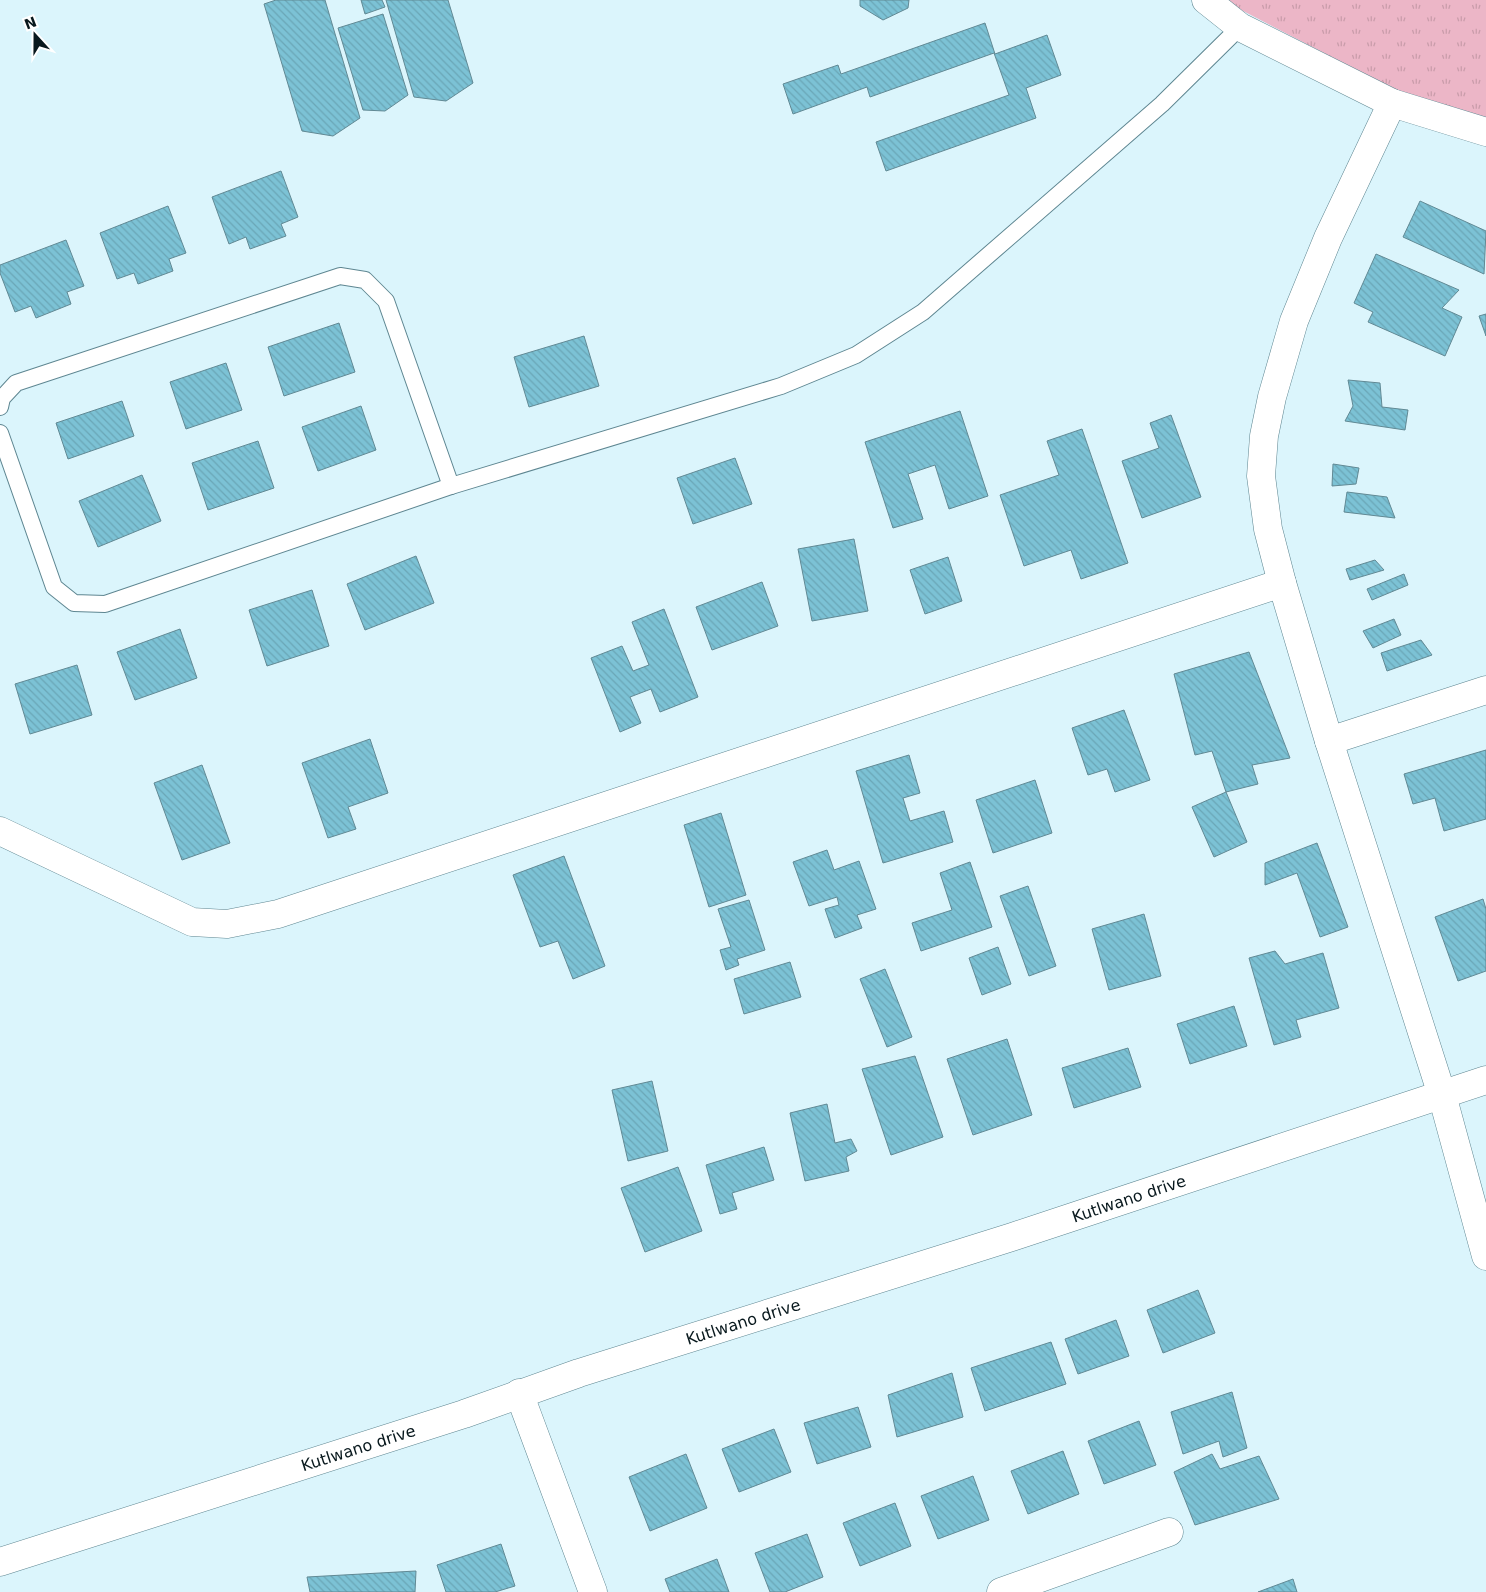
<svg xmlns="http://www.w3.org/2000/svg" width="1486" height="1592" viewBox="0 0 1486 1592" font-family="'DejaVu Sans',sans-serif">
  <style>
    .grass { fill: url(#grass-tufts) }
    .building { fill: url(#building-back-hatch); stroke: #618994 }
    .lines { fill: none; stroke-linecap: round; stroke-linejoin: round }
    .lane-casing { stroke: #5e8691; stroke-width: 18 }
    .street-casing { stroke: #5e8691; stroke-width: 29 }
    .secondary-casing { stroke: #5e8691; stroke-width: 29 }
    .lane { stroke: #fff; stroke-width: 16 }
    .street { stroke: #fff; stroke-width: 28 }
    .secondary { stroke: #fff; stroke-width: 28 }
    .labels { text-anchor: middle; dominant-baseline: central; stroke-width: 5; stroke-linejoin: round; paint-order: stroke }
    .street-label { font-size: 16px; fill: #08181d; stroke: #fff }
  </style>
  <defs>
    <pattern id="grass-tufts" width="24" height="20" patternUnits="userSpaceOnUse" patternTransform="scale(1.25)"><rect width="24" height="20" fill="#ecb6c7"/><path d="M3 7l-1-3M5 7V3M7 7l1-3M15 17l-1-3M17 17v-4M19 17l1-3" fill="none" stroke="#c99caa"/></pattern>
    <pattern id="building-back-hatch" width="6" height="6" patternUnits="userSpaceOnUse" patternTransform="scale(1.25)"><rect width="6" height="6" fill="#7cc2d5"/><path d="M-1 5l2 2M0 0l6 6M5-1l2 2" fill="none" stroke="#6aa6b6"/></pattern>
  </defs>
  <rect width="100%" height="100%" fill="#dbf5fc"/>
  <!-- grass -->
  <polygon class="grass" points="1222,0 1486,0 1486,129 1458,123"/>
  <!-- building -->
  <g class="building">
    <polygon points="276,0 325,0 360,118 333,136 302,131 264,4"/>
    <polygon points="361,0 382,0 385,7 365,14"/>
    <polygon points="386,0 448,0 473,83 446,101 414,97"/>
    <polygon points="860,0 909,0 908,8 883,20 860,6"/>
    <polygon points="383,14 408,95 385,111 363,110 338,28"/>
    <polygon points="985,23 995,54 1047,35 1061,75 1026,88 1036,118 886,171 876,142 1009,95 994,53 870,97 867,87 793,114 783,84 838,65 841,74"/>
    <polygon points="281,171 298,217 281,224 286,236 250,249 246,237 229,244 212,197"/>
    <polygon points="1420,201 1486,231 1484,274 1403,237"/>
    <polygon points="168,206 186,253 169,259 173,271 138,284 134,273 117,279 100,233"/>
    <polygon points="66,240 84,286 67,292 71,304 36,318 31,306 15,312 0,273 0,265"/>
    <polygon points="1376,254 1459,290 1442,308 1462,317 1445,356 1368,322 1373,312 1354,303"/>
    <polygon points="1486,314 1486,336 1479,316"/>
    <polygon points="339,323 355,372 284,396 268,347"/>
    <polygon points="584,336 599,386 529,407 514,357"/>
    <polygon points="226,363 242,410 186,429 170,382"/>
    <polygon points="1348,380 1380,383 1382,407 1408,410 1405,430 1345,421 1353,406"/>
    <polygon points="122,401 134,436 68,459 56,423"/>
    <polygon points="361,406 376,450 318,471 302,427"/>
    <polygon points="960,411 988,496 949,509 935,465 908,474 923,519 893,528 865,442"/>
    <polygon points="1171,415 1201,497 1142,518 1122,461 1159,448 1150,423"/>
    <polygon points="1082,429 1128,563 1081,579 1071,550 1024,566 1000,495 1059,475 1047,441"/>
    <polygon points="258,441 274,488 208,510 192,463"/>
    <polygon points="735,458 752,504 693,524 677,478"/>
    <polygon points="1333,464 1359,468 1356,484 1332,486"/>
    <polygon points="142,475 161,521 98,547 79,501"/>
    <polygon points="1347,492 1387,497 1395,518 1344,512"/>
    <polygon points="854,539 868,611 812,621 798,549"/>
    <polygon points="416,556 434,603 365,630 347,584"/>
    <polygon points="948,557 962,601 925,614 910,570"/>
    <polygon points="1375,560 1384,570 1350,580 1346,569"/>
    <polygon points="1404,574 1408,585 1372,600 1367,589"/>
    <polygon points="762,582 778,626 712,650 696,607"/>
    <polygon points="312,590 329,646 267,666 249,610"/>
    <polygon points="664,609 698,697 660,712 651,689 630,697 641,723 620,732 591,658 622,646 633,671 649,665 632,622"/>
    <polygon points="1394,619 1401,635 1373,648 1363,631"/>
    <polygon points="180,629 197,678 135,700 117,652"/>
    <polygon points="1421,640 1432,655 1387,671 1381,653"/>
    <polygon points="1249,652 1290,758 1252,765 1258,784 1226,792 1212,751 1195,755 1174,674"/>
    <polygon points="77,665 92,715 30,734 15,684"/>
    <polygon points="1124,710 1150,780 1115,792 1107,769 1088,775 1072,728"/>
    <polygon points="370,739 388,793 348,807 356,829 328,838 302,763"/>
    <polygon points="1486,750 1486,819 1444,831 1435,798 1413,804 1404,774"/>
    <polygon points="909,755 920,793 903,798 910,821 944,811 953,842 883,863 856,771"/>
    <polygon points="202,765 230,843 182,860 154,783"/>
    <polygon points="1035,780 1052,833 993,853 976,800"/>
    <polygon points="1226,792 1247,842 1214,857 1192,807"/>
    <polygon points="721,813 746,895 709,907 684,825"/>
    <polygon points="1317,843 1348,927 1320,937 1297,873 1265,885 1265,863"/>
    <polygon points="827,850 834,870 859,861 876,909 857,915 862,928 835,938 825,909 839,905 837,897 809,906 793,862"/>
    <polygon points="564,856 605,966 573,979 558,941 540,947 513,875"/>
    <polygon points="970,862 992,927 921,951 912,923 952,910 940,873"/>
    <polygon points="1028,886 1056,966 1029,976 1000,896"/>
    <polygon points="1483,899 1486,909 1486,971 1458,981 1435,917"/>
    <polygon points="749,900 765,950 737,959 739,965 726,970 720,950 731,947 718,909"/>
    <polygon points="1144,914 1161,976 1109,990 1092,929"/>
    <polygon points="998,947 1011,984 982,995 969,958"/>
    <polygon points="1275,951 1285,964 1323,953 1339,1008 1296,1020 1301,1037 1274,1045 1249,958"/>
    <polygon points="790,962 801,997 744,1014 734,979"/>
    <polygon points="885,969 912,1037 887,1047 860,979"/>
    <polygon points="1234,1006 1247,1046 1190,1064 1177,1024"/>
    <polygon points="1007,1039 1032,1115 973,1135 947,1059"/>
    <polygon points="1128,1048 1141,1087 1074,1108 1062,1068"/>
    <polygon points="915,1056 943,1137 891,1155 862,1069"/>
    <polygon points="652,1081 668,1151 628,1161 612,1090"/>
    <polygon points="827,1104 835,1143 851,1139 857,1151 846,1157 849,1171 805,1181 790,1113"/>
    <polygon points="764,1147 774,1180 732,1193 737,1209 720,1214 706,1165"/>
    <polygon points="678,1167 702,1231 645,1252 621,1188"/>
    <polygon points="1198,1290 1215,1333 1163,1353 1147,1310"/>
    <polygon points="1116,1320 1129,1356 1078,1374 1065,1339"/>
    <polygon points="1051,1342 1066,1384 985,1411 971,1368"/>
    <polygon points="952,1373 963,1417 897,1437 888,1395"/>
    <polygon points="1232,1392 1247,1448 1223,1457 1219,1441 1183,1454 1171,1412"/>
    <polygon points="858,1407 871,1447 817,1464 804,1423"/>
    <polygon points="1139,1421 1156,1465 1104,1484 1088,1441"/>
    <polygon points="774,1429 791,1472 739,1492 722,1449"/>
    <polygon points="1063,1451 1079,1494 1028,1514 1011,1471"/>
    <polygon points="686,1454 707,1508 650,1531 629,1477"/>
    <polygon points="1212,1454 1220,1469 1259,1456 1279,1499 1195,1525 1174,1472"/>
    <polygon points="973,1476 989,1520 938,1539 921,1496"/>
    <polygon points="895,1503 911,1546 860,1566 843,1523"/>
    <polygon points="807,1534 823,1577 785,1592 770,1592 755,1553"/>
    <polygon points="501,1544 515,1586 495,1592 446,1592 437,1565"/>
    <polygon points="717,1559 729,1592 670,1592 665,1579"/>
    <polygon points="416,1571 415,1592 310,1592 307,1577"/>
    <polygon points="1293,1579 1297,1592 1258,1592"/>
  </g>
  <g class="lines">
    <defs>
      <g id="lane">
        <polyline points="0,407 2,398 16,383 340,276 365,280 386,301 451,486"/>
        <polyline points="0,433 54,587 74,603 105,604 451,486 781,386 856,355 923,312 1162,104 1240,27"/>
      </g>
      <g id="street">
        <polyline points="1206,0 1240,27 1392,103 1486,132"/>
        <polyline points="1392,103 1328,238 1294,321 1272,397 1264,436 1261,476 1268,529 1282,583 1329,741 1442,1095 1486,1256"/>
        <polyline points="1329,741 1486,690"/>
        <polyline points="0,831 192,922 227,924 278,914 1282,583"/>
        <polyline points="519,1393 593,1592"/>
        <polyline points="1001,1592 1169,1532"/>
      </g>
      <g id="secondary">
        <path id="s1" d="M 0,1562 L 464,1414 L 579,1373 L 1012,1237 L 1486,1080"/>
      </g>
    </defs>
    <!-- lane casing -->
    <use href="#lane" class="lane-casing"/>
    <!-- street casing -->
    <use href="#street" class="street-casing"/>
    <!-- secondary casing -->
    <use href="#secondary" class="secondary-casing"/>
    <!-- lane -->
    <use href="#lane" class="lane"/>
    <!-- street -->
    <use href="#street" class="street"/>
    <!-- secondary -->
    <use href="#secondary" class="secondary"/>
  </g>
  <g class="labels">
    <!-- street labels -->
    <g class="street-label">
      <text stroke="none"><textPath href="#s1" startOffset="1186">Kutlwano drive</textPath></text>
      <text stroke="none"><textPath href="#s1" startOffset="781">Kutlwano drive</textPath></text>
      <text stroke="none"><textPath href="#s1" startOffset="376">Kutlwano drive</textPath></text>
    </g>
  </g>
  <!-- north arrow -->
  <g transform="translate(35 35) rotate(339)" stroke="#ffffff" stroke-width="4" paint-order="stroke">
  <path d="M0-4L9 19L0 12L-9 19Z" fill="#08181d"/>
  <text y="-8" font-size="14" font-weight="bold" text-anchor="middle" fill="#08181d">N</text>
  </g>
</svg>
